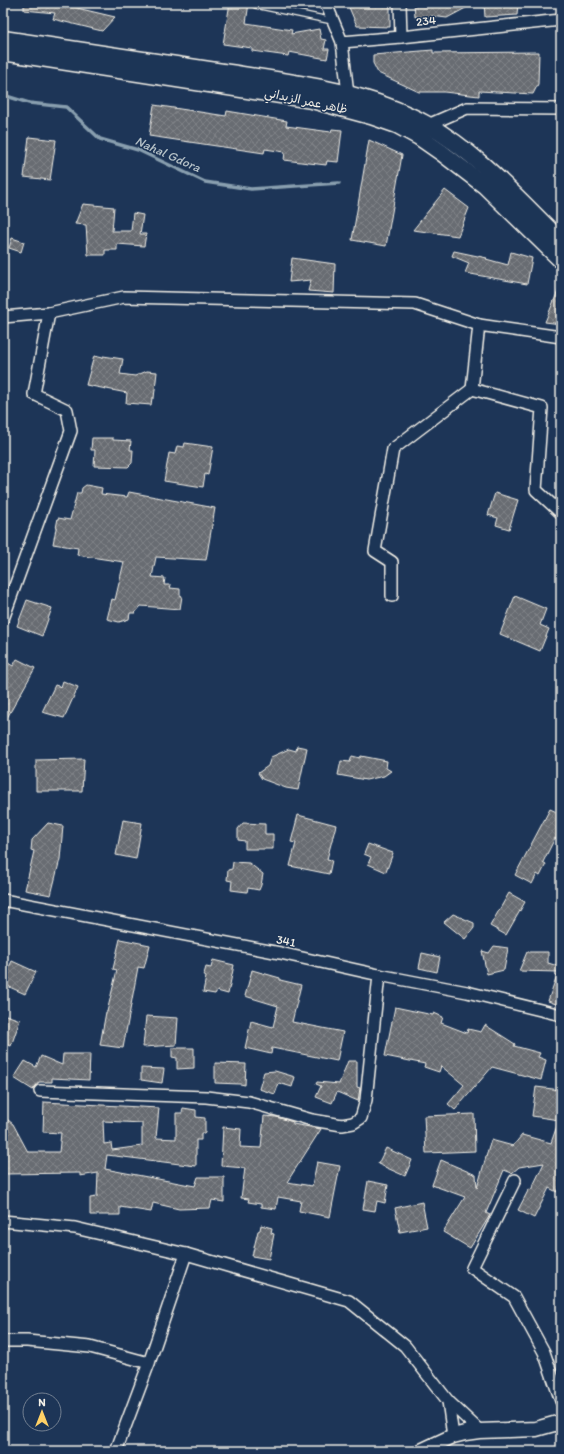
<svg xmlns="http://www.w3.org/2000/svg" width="564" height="1454" viewBox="0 0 564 1454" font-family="Itim,'Playpen Sans Arabic',sans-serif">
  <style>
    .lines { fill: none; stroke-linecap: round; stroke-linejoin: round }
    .stream { stroke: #899faf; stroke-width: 3.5 }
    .building { fill: url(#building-cross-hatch); stroke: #f4f1e8; fill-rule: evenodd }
    .service-casing { stroke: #f4f1e8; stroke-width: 8 }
    .minor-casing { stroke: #f4f1e8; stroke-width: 14 }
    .tertiary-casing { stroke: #f4f1e8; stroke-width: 17 }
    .secondary-casing { stroke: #f4f1e8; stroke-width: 19 }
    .service { stroke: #1d3557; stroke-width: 5.5 }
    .minor { stroke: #1d3557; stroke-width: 11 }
    .tertiary { stroke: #1d3557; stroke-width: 14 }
    .secondary { stroke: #1d3557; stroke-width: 16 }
    .labels { text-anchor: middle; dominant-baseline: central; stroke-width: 3; stroke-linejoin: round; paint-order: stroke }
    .street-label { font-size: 12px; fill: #f4f1e8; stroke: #1d3557 }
    .water-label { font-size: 13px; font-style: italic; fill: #b5c1c7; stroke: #1d3557 }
  </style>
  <defs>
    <pattern id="building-cross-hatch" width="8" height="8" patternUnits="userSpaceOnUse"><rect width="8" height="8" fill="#686c72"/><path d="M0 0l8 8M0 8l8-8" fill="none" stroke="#7e8186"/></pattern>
  </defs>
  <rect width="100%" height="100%" fill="#1d3557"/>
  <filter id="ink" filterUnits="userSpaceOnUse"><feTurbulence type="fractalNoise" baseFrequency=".025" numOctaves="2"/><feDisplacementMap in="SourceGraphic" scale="8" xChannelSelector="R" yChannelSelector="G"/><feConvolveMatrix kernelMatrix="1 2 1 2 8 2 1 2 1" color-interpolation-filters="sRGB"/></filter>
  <g filter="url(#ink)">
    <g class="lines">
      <!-- stream -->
      <polyline class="stream" points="3,95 29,103 66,107 100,139 138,150 205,182 251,189 339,183"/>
    </g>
    <!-- building -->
    <g class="building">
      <polygon points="24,3 56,3 115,17 102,31 53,19 55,13 24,10"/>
      <polygon points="230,3 249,3 246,23 292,30 291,34 319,29 321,39 326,40 324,49 329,49 327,59 289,52 288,56 252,51 252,48 223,44"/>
      <polygon points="414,3 475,3 447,18 431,16 426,23 421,17 415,17"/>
      <polygon points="484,3 518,3 517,15 485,17"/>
      <polygon points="348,5 390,6 390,27 357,26"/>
      <polygon points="433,50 433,53 539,52 538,84 533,94 479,91 479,96 444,92 419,92 378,73 373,63 373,55"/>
      <polygon points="154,105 226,116 227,111 287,121 286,126 331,132 332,129 342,130 338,162 327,161 326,165 284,160 285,152 265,149 264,153 149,136"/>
      <polygon points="29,137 56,140 50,180 24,177"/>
      <polygon points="369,140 402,155 386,246 352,240"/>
      <polygon points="445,190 469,208 458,236 413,230"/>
      <polygon points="83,204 114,207 112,231 131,231 133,213 143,215 140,234 146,234 144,246 117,244 117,250 105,250 105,255 88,255 86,225 75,224"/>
      <polygon points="12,238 24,242 21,252 9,248"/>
      <polygon points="454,251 487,258 486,259 508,265 511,252 532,258 527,284 465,273 469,263 452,256"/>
      <polygon points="292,258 335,264 334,293 308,291 311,280 289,282"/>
      <polygon points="561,284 561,324 545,322"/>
      <polygon points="94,356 103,358 103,356 123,359 120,374 135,376 147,371 157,372 154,398 152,398 151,405 126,403 127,393 86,385"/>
      <polygon points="92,438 113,438 113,440 131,441 130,450 133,450 132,463 128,467 94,466 95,450 91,450"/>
      <polygon points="185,443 213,447 208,475 205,474 203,487 164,481 169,453 175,454 177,446 184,447"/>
      <polygon points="86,485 102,488 101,494 127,497 129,492 215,508 206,560 156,557 152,577 165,578 164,585 171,585 170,588 180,589 180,595 182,596 180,609 141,606 135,613 130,613 129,619 119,622 107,619 112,599 115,600 124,562 77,555 78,548 53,544 58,518 70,520 77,493 81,493 82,488"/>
      <polygon points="495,493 518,500 509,529 496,525 498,518 488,515"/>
      <polygon points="515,596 546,609 540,625 549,629 540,651 500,634"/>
      <polygon points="27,600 52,608 42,636 17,626"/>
      <polygon points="17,659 35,668 3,725 3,660 13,666"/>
      <polygon points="63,681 78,687 64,718 42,712 55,685 61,687"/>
      <polygon points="297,746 307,748 298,790 286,788 262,779 258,773 268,766 271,757 289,749 296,751"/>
      <polygon points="352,756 360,758 361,756 387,761 386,768 391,771 384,776 366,780 338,775 341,761 350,762"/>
      <polygon points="84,759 82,791 36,791 36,760"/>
      <polygon points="550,809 561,814 561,841 555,838 543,862 546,864 540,876 537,874 532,884 515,875"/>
      <polygon points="298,815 336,825 327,859 332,860 329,874 290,866 296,843 291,842"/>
      <polygon points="123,820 142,823 136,859 116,855"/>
      <polygon points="48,823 63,826 60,859 51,895 25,890 34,851 31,850 32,840"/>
      <polygon points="243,823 265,824 265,834 273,834 273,849 245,849 245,841 238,840 238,829"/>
      <polygon points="368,844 393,853 386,872 368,864 371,857 364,854"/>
      <polygon points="233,862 249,863 263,874 261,885 259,890 248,888 247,892 231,890 232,881 227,880 228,870 232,869"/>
      <polygon points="509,893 525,902 506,935 490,926"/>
      <polygon points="453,914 474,923 474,928 465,939 444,922"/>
      <polygon points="120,939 150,945 144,968 138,967 123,1048 100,1045 106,1012 107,1012 117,970 113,969"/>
      <polygon points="494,946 508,948 504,970 487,974 482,951 489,953"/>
      <polygon points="527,952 548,952 548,963 561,967 561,1006 548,1001 558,972 519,971"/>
      <polygon points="422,953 440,957 437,972 419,968"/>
      <polygon points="213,960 234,965 228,994 217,991 215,994 203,992 206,977 204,974 206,967 211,968"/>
      <polygon points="12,961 36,972 25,994 3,984 3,980"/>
      <polygon points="252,970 280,978 280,980 301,985 292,1022 343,1032 337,1061 272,1048 271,1054 245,1048 251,1021 273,1027 278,1006 245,996"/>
      <polygon points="395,1007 433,1015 434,1013 443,1017 441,1023 467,1033 468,1029 481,1032 485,1025 515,1044 514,1046 540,1053 538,1057 546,1060 541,1080 492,1067 455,1110 448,1104 464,1085 441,1066 439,1072 424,1067 425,1064 385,1056"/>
      <polygon points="3,1014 20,1020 11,1046 3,1043"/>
      <polygon points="146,1016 178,1018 176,1045 143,1047"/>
      <polygon points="172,1048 194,1048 194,1068 177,1069 177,1058 172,1057"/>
      <polygon points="63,1054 90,1054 89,1080 52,1078 52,1082 39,1082 33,1090 14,1078 25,1061 36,1067 41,1056 62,1065"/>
      <polygon points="348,1061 357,1061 357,1087 360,1088 358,1101 337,1092 332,1103 316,1097 321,1086 316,1084 317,1082 339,1084"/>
      <polygon points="215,1063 246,1064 245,1085 240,1084 215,1083"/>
      <polygon points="141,1068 164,1069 162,1083 141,1080"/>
      <polygon points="275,1071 295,1077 292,1087 279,1083 275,1094 259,1089 264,1072"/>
      <polygon points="536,1087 561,1090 561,1184 557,1192 549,1188 534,1218 518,1210 529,1189 531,1190 544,1163 519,1167 512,1173 504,1170 486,1213 490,1215 470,1248 443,1232 465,1197 432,1185 441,1160 476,1175 477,1188 491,1140 513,1146 522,1135 551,1143 559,1120 532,1116"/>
      <path d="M 44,1102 L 159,1108 L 156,1138 L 176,1139 L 176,1113 L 182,1113 L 183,1108 L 196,1110 L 196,1117 L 205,1118 L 205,1133 L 201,1133 L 201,1140 L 196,1140 L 196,1166 L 107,1155 L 105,1169 L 195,1186 L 198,1177 L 224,1177 L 224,1202 L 212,1200 L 210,1208 L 179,1209 L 153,1203 L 151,1212 L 120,1207 L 120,1215 L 90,1215 L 90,1198 L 97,1197 L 98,1173 L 80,1176 L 80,1173 L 3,1174 L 3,1116 L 13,1124 L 28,1152 L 59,1152 L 61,1133 L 43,1132 ZM 103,1121 L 142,1123 L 142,1146 L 112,1150 L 111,1143 L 104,1144 Z"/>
      <polygon points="474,1114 475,1151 426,1153 424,1116"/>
      <polygon points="264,1116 276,1117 293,1122 293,1124 321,1129 287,1182 312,1186 317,1162 340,1166 330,1217 299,1211 301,1201 278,1197 276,1209 261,1207 261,1204 248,1202 249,1199 241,1198 245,1168 221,1166 223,1127 241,1129 240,1147 261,1148"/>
      <polygon points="386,1148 412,1160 405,1176 378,1164"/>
      <polygon points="368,1181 388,1185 385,1203 377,1201 375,1211 363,1209"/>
      <polygon points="422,1202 427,1227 400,1232 395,1208"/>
      <polygon points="261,1225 272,1228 271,1233 274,1234 269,1259 252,1256 258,1231 260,1230"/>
    </g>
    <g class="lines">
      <defs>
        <polyline id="service" points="256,5 333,21"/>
        <g id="minor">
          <polyline points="323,3 327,6 342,42 348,94"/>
          <polyline points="400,3 401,37"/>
          <polyline points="342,42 401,37 561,20"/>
          <polyline points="428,125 467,108 561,109"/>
          <polyline points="3,317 49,313 124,297 415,304 479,325"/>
          <polyline points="561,337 479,325 472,389 542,408 536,490 561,513"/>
          <polyline points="392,596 392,562 375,551 393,449 472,389"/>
          <polyline points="3,619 71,431 67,410 34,394 49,313"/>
          <polyline points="3,900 280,953 379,975 467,992 561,1015"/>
          <polyline points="40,1091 206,1097 249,1102 312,1120 342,1125 353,1123 361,1118 366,1100 379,975"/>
          <polyline points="515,1180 472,1268 514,1297 544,1352 561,1401"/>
          <polyline points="3,1221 75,1228 186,1254 349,1301 405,1346 448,1401 480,1431"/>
          <polyline points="3,1341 27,1341 90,1347 149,1363"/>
          <polyline points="448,1401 453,1436"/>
          <polyline points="116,1451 149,1363 186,1254"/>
        </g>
        <polyline id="tertiary" points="421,1451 453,1436 465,1433 479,1431 536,1429 561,1422"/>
        <g id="secondary">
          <path d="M 3,39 C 74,49 145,60 216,71 C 288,82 362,89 426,124 C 478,153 519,200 561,241"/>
          <polyline points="3,52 312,100 371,116 397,125 419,137 442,153 485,186 561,260"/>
        </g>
      </defs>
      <!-- service casing -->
      <use href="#service" class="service-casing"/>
      <!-- minor casing -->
      <use href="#minor" class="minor-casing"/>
      <!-- tertiary casing -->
      <use href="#tertiary" class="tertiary-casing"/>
      <!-- secondary casing -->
      <use href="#secondary" class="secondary-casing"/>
      <!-- service -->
      <use href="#service" class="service"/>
      <!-- minor -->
      <use href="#minor" class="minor"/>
      <!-- tertiary -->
      <use href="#tertiary" class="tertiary"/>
      <!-- secondary -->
      <use href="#secondary" class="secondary"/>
    </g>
  </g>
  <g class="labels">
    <!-- street labels -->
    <g class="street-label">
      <text transform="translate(426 21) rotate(-6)">234</text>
      <text transform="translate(306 101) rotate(12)">ظاهر عمر الزيداني</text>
      <text transform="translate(286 941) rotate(12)">341</text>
    </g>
    <!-- water labels -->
    <g class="water-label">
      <text transform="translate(168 154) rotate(24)">Nahal Gdora</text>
    </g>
  </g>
  <!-- margin -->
  <rect width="564" height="1454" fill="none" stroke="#1d3557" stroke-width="16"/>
  <rect x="8" y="8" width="548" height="1438" fill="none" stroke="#f4f1e8" stroke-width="1.5" filter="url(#ink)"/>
  <!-- north arrow -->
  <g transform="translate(42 1412)"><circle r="19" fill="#1d3557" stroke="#738091"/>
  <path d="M0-3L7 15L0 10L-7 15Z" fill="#ffd166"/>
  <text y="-6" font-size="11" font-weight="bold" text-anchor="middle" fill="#f4f1e8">N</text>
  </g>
</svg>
